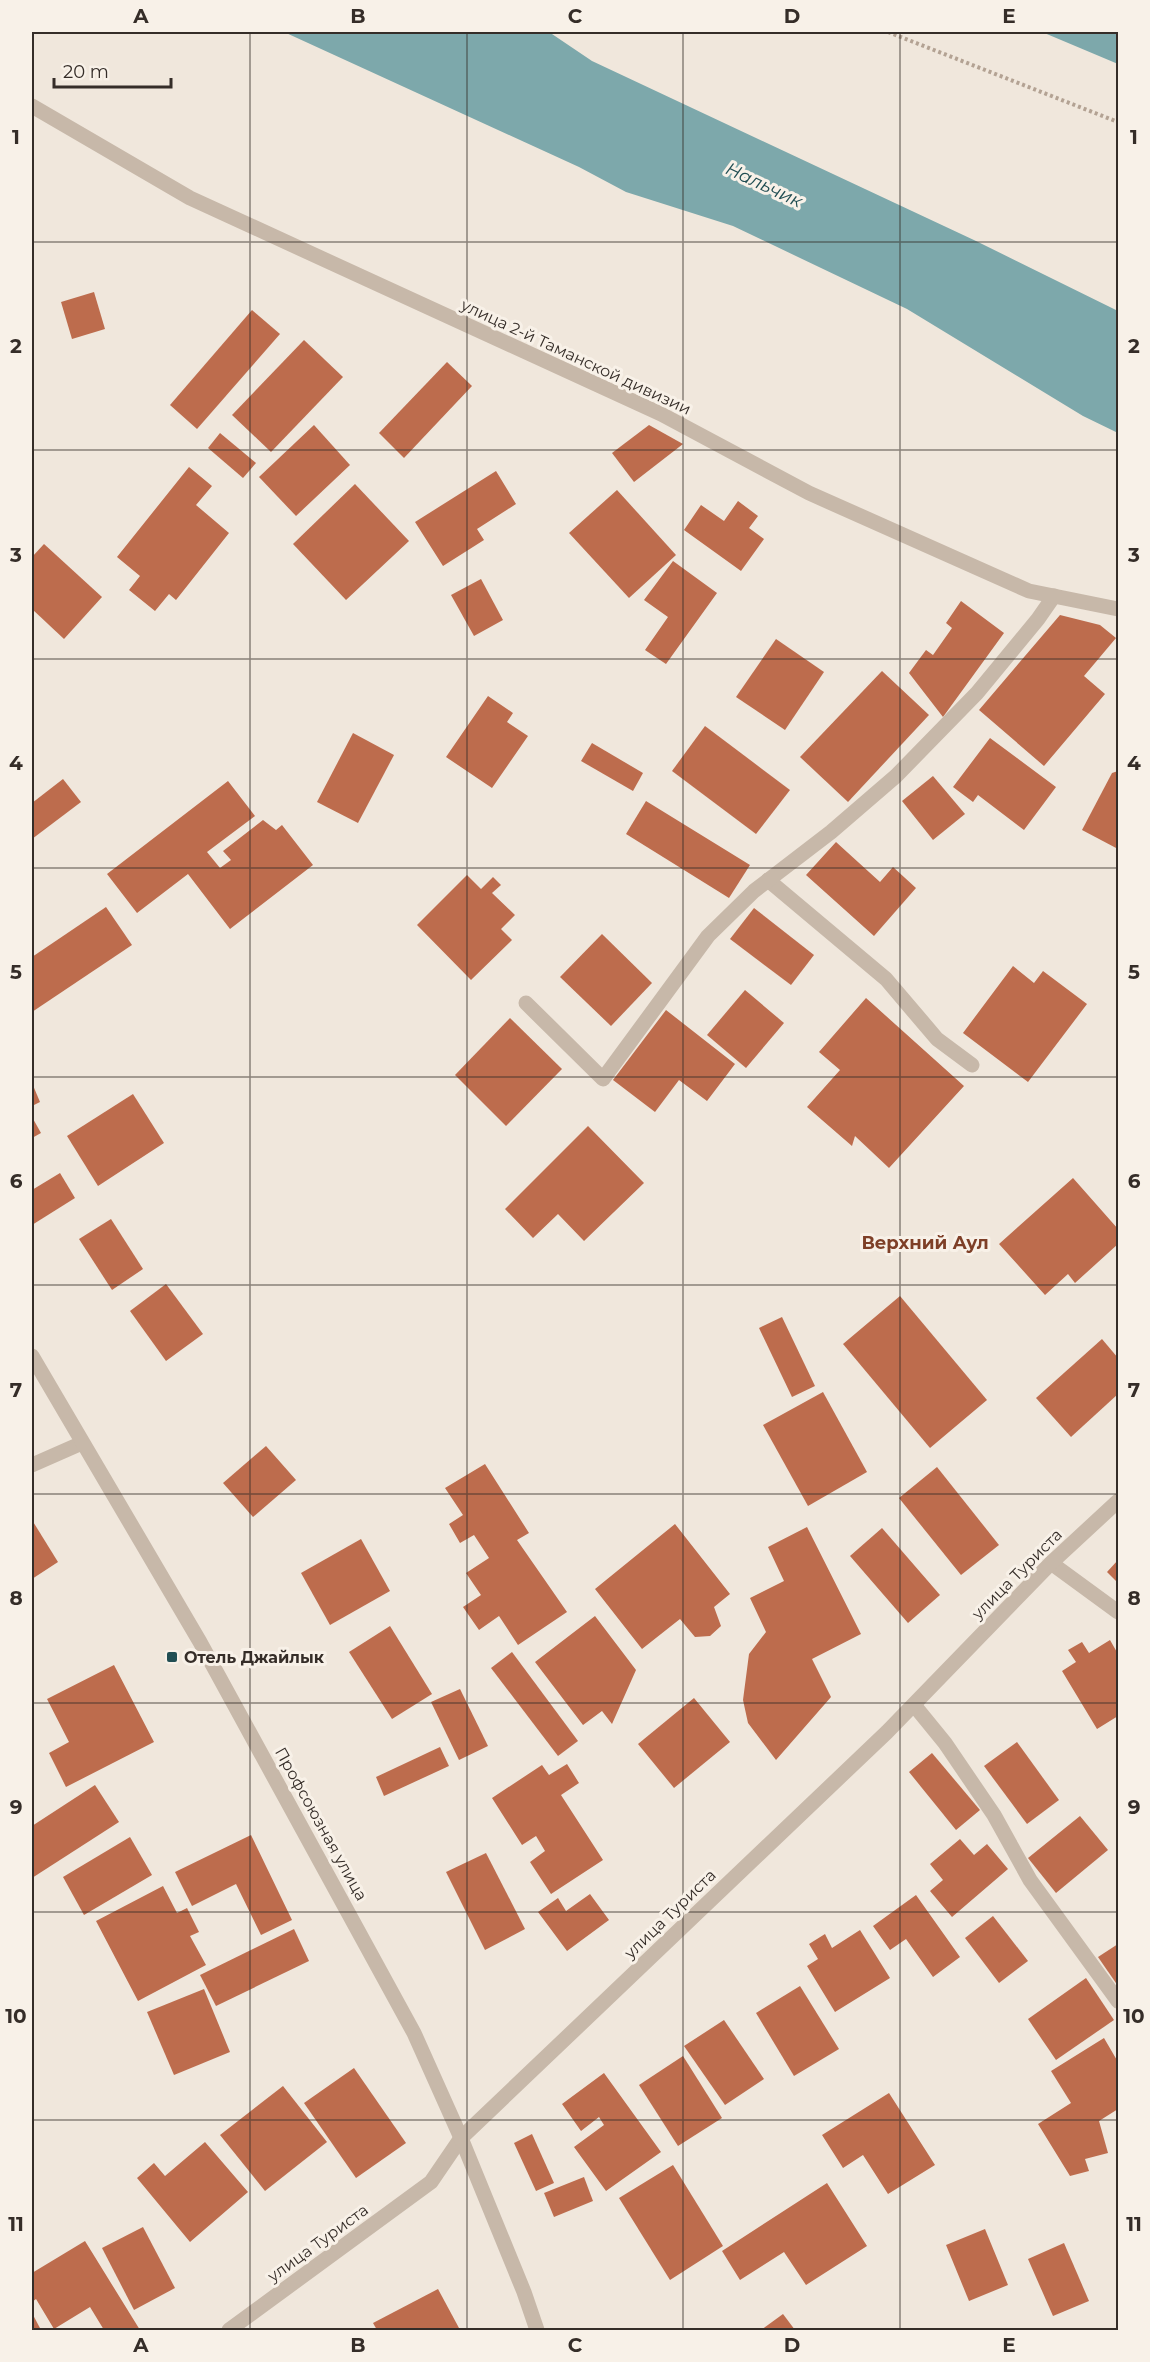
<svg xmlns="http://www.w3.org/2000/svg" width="1150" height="2362" viewBox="0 0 1150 2362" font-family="Montserrat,sans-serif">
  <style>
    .water { fill: #7da8ab }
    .building { fill: #bd6c4d }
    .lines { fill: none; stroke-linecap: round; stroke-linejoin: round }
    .path { stroke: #b3a293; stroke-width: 4; stroke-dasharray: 3 3; stroke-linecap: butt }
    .service { stroke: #c7b8a9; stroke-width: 15 }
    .minor { stroke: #c7b8a9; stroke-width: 15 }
    .tertiary { stroke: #c7b8a9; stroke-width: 15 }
    .grid { fill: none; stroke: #352d28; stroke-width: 1.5; stroke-opacity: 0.55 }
    .poi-dot { fill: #214e53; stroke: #f8f1e8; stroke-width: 2 }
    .labels { text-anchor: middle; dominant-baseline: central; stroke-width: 6; stroke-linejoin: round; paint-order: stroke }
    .street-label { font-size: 16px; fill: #352d28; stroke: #f8f1e8 }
    .poi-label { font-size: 16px; font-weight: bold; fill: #352d28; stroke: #f8f1e8; text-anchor: start }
    .water-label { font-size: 18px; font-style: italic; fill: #214e53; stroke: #f8f1e8 }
    .neighbourhood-label { font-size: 18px; font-weight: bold; fill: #7e3f27; stroke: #f8f1e8 }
    .neatline { fill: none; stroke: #352d28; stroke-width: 2 }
    .grid-label { font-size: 20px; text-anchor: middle; font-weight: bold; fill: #352d28 }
  </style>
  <rect width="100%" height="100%" fill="#f0e7dc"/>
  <!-- water -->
  <g class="water">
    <polygon points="284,32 549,32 592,61 976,241 1118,311 1118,433 1083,416 907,309 733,226 626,192 579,167"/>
    <polygon points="1042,32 1118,32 1118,64"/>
  </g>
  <!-- building -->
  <g class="building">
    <polygon points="94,292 105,329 72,339 61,302"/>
    <polygon points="252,310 280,334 197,429 170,405"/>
    <polygon points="304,340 343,377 271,452 232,415"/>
    <polygon points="447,362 472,386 404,458 379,433"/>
    <polygon points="314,425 350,465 296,516 259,477"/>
    <polygon points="649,425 683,444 634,482 612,453"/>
    <polygon points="220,433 256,463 243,478 208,448"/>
    <polygon points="189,467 212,486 196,505 229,533 176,600 169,594 155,611 129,590 140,576 117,557"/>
    <polygon points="496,471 516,504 477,529 484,540 443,566 415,522"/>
    <polygon points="355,484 409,541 346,600 293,544"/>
    <polygon points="617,490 676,555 629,598 569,533"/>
    <polygon points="738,501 758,516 749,528 764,539 741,571 684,530 701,505 724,521"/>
    <polygon points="44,544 102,597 64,639 32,609 32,557"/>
    <polygon points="673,561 717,593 666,664 645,650 668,617 644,600"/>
    <polygon points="481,579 503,620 474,636 451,595"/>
    <polygon points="961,601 1004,633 943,717 909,673 926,650 933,655 952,628 946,623"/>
    <polygon points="1060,615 1100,625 1116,638 1084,676 1105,694 1044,766 979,710"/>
    <polygon points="776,639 824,672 785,730 736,697"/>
    <polygon points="882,671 929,715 848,802 800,757"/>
    <polygon points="488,696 513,713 507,722 528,736 492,788 446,757"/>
    <polygon points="705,726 790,790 756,834 672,771"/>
    <polygon points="353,733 394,755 358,823 317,802"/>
    <polygon points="990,738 1056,787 1024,830 978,795 973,802 953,787"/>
    <polygon points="592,743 643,773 633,791 581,761"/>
    <polygon points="1118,771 1118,849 1082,830 1112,773"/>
    <polygon points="933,776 965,814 933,840 902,801"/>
    <polygon points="63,779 81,802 32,839 32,803"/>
    <polygon points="228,781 255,816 207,852 220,868 231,860 223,851 263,820 276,830 282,825 313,865 230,929 188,874 137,913 107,874"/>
    <polygon points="646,801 750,865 729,898 626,834"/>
    <polygon points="836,842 880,882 893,867 916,888 874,936 806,875"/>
    <polygon points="467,875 481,889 493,877 501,885 492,893 515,915 501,929 512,940 471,980 417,925"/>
    <polygon points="106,907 132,945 32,1012 32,957"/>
    <polygon points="754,908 814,955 791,985 730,939"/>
    <polygon points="602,934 652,983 611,1026 560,977"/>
    <polygon points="1013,966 1034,983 1043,971 1087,1004 1028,1082 963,1033"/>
    <polygon points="745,990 784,1023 746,1068 707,1035"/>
    <polygon points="866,998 964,1086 889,1168 855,1136 852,1146 807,1107 840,1070 819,1052"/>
    <polygon points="666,1010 735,1064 707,1101 679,1080 655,1112 613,1080"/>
    <polygon points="510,1018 562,1069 506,1126 455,1075"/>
    <polygon points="32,1083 40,1102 32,1106"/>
    <polygon points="133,1094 164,1143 98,1186 67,1136"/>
    <polygon points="32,1117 41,1133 32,1138"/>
    <polygon points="588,1126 644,1183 584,1241 558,1214 533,1238 505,1209"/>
    <polygon points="60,1173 75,1198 32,1225 32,1190"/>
    <polygon points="1073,1178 1118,1229 1118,1244 1075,1283 1068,1274 1045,1295 999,1244"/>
    <polygon points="111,1219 143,1269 112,1290 79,1239"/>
    <polygon points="166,1284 203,1334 166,1361 130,1311"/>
    <polygon points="900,1296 987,1400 930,1448 843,1344"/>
    <polygon points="782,1317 815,1386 792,1397 759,1328"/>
    <polygon points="1102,1339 1118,1358 1118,1394 1071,1437 1036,1398"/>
    <polygon points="823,1392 867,1472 808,1506 763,1425"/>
    <polygon points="266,1446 296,1480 253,1517 223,1483"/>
    <polygon points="485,1464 529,1533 517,1540 567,1612 518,1645 499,1616 479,1630 463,1607 481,1595 466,1573 489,1558 474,1535 460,1543 449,1524 463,1515 445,1488"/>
    <polygon points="937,1467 999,1545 961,1575 899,1498"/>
    <polygon points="32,1520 58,1562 32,1579"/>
    <polygon points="675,1524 730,1594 714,1607 721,1626 710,1636 695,1637 680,1619 642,1649 595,1589"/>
    <polygon points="807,1527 861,1634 812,1659 831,1697 776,1760 748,1723 743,1700 749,1654 766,1632 750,1598 784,1581 768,1547"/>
    <polygon points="882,1528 940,1595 908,1623 850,1556"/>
    <polygon points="361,1539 390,1591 330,1625 301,1573"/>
    <polygon points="1118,1560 1118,1583 1107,1572"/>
    <polygon points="595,1616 636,1670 612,1724 602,1711 583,1725 535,1662"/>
    <polygon points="390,1626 432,1694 392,1719 349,1652"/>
    <polygon points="1110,1640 1118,1654 1118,1716 1097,1729 1062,1671 1076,1662 1068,1650 1082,1642 1089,1653"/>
    <polygon points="512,1652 578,1741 558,1756 491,1668"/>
    <polygon points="114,1665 154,1742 66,1787 49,1753 69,1742 47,1699"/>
    <polygon points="460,1689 488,1746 459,1760 431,1702"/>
    <polygon points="694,1698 730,1742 674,1788 638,1744"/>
    <polygon points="1017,1742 1059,1800 1027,1824 984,1766"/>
    <polygon points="440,1747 449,1766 384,1796 376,1777"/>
    <polygon points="932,1753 980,1810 956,1830 909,1772"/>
    <polygon points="567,1764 579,1783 561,1795 603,1860 551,1894 530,1862 545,1851 536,1836 522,1845 492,1798 542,1765 549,1775"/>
    <polygon points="95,1785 119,1822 32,1878 32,1826"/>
    <polygon points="1080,1816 1108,1850 1056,1893 1028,1858"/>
    <polygon points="251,1835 292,1920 261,1935 236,1884 192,1906 175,1872"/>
    <polygon points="130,1837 152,1875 84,1915 63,1877"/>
    <polygon points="960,1839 974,1855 987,1844 1008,1869 952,1917 930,1891 943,1880 930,1864"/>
    <polygon points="486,1853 525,1929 485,1950 446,1872"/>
    <polygon points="163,1886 177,1913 187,1908 199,1932 190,1936 206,1965 138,2001 96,1921"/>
    <polygon points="590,1894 609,1920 567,1951 538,1912 558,1898 566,1911"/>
    <polygon points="916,1895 960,1957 933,1977 906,1939 890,1950 873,1926"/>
    <polygon points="993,1916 1028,1961 999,1983 965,1938"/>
    <polygon points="294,1929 309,1961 216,2006 200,1975"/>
    <polygon points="860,1930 890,1978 835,2012 807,1966 818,1959 809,1944 825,1934 832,1948"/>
    <polygon points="1118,1944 1118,1986 1098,1957"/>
    <polygon points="1086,1978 1114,2020 1056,2060 1028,2019"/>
    <polygon points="800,1986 839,2049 794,2076 756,2013"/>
    <polygon points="204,1989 230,2052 174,2075 147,2012"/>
    <polygon points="724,2020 764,2079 725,2105 684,2046"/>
    <polygon points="1104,2038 1118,2062 1118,2109 1099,2121 1108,2153 1085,2159 1089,2171 1070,2176 1038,2124 1071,2103 1051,2071"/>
    <polygon points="683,2056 722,2118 678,2146 639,2085"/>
    <polygon points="354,2068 406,2143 356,2178 304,2103"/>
    <polygon points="604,2073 661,2152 606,2191 574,2147 604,2125 599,2117 581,2131 562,2104"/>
    <polygon points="283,2086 327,2142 265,2191 220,2135"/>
    <polygon points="889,2093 935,2165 888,2194 863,2155 843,2168 822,2135"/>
    <polygon points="532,2134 554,2183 536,2191 514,2143"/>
    <polygon points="205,2142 248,2192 190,2242 137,2178 154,2163 165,2176"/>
    <polygon points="673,2165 723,2246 670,2280 619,2198"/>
    <polygon points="584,2177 593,2201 554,2217 544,2193"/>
    <polygon points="827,2183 867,2246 806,2285 784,2252 740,2280 722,2251"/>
    <polygon points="143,2227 175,2288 134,2310 102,2248"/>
    <polygon points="985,2229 1008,2285 969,2301 946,2245"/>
    <polygon points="85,2241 140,2330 104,2330 90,2307 54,2329 36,2299 32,2302 32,2273"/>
    <polygon points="1064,2243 1089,2301 1053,2316 1028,2259"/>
    <polygon points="438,2289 459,2328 454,2330 377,2330 373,2323"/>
    <polygon points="32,2313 41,2330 32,2330"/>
    <polygon points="783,2314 795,2330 761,2330"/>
  </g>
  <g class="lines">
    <!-- path -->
    <polyline class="path" points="888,32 1118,122"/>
    <!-- service -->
    <g class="service">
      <polyline points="768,880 886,979 937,1039 972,1065"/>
      <polyline points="526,1003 603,1079 708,936 754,891 831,832 896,776 977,693 1038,619 1054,596"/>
      <polyline points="1051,1563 1118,1612"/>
      <polyline points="914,1705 945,1743 994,1815 1030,1880 1118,2001"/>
    </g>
    <!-- minor -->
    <g class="minor">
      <polyline points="32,106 190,198 661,414 809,493 1029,591 1118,609"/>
      <polyline points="32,1465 82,1443"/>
      <polyline points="229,2330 431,2182 461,2138 887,1732 1051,1563 1118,1501"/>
    </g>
    <!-- tertiary -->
    <polyline class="tertiary" points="32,1356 200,1642 414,2033 461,2138 524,2292 537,2330"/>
  </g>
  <!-- grid -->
  <path class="grid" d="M 250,32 L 250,2330M 467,32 L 467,2330M 683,32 L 683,2330M 900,32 L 900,2330M 32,242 L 1118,242M 32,450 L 1118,450M 32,659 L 1118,659M 32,868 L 1118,868M 32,1077 L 1118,1077M 32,1285 L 1118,1285M 32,1494 L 1118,1494M 32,1703 L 1118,1703M 32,1912 L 1118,1912M 32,2120 L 1118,2120"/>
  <!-- markers -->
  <rect class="poi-dot" x="166" y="1651" width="12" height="12" rx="3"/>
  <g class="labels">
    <!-- street labels -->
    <g class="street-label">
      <text transform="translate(576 357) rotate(25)">улица 2-й Таманской дивизии</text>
      <text transform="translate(1017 1574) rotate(-45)">улица Туриста</text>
      <text transform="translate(321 1824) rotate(61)">Профсоюзная улица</text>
      <text transform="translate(670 1914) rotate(-44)">улица Туриста</text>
      <text transform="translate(318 2243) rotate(-36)">улица Туриста</text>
    </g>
    <!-- poi labels -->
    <g class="poi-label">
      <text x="184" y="1657">Отель Джайлык</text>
    </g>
    <!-- water labels -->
    <g class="water-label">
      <text transform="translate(764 185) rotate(25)">Нальчик</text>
    </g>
    <!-- neighbourhood labels -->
    <g class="neighbourhood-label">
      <text x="925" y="1243">Верхний Аул</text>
    </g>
  </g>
  <!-- border -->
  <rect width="1150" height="2362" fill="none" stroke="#f8f1e8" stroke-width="66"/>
  <!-- scale -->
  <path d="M54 78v9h117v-9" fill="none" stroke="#352d28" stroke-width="3"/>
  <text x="63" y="78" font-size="18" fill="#352d28" stroke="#f8f1e8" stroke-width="4.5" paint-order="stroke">20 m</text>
  <rect x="33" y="33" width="1084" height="2296" class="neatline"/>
  <g class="grid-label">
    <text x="141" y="23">A</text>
    <text x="358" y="23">B</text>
    <text x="575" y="23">C</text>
    <text x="792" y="23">D</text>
    <text x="1009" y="23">E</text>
    <text x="16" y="144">1</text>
    <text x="1134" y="144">1</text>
    <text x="16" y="353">2</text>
    <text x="1134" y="353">2</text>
    <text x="16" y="562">3</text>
    <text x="1134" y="562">3</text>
    <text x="16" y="770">4</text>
    <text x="1134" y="770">4</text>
    <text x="16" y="979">5</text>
    <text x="1134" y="979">5</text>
    <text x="16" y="1188">6</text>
    <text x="1134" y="1188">6</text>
    <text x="16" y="1397">7</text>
    <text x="1134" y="1397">7</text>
    <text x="16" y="1605">8</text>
    <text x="1134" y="1605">8</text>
    <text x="16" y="1814">9</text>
    <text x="1134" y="1814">9</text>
    <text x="16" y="2023">10</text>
    <text x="1134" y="2023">10</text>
    <text x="16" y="2231">11</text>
    <text x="1134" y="2231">11</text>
    <text x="141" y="2352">A</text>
    <text x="358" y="2352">B</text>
    <text x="575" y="2352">C</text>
    <text x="792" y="2352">D</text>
    <text x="1009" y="2352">E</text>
  </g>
</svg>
